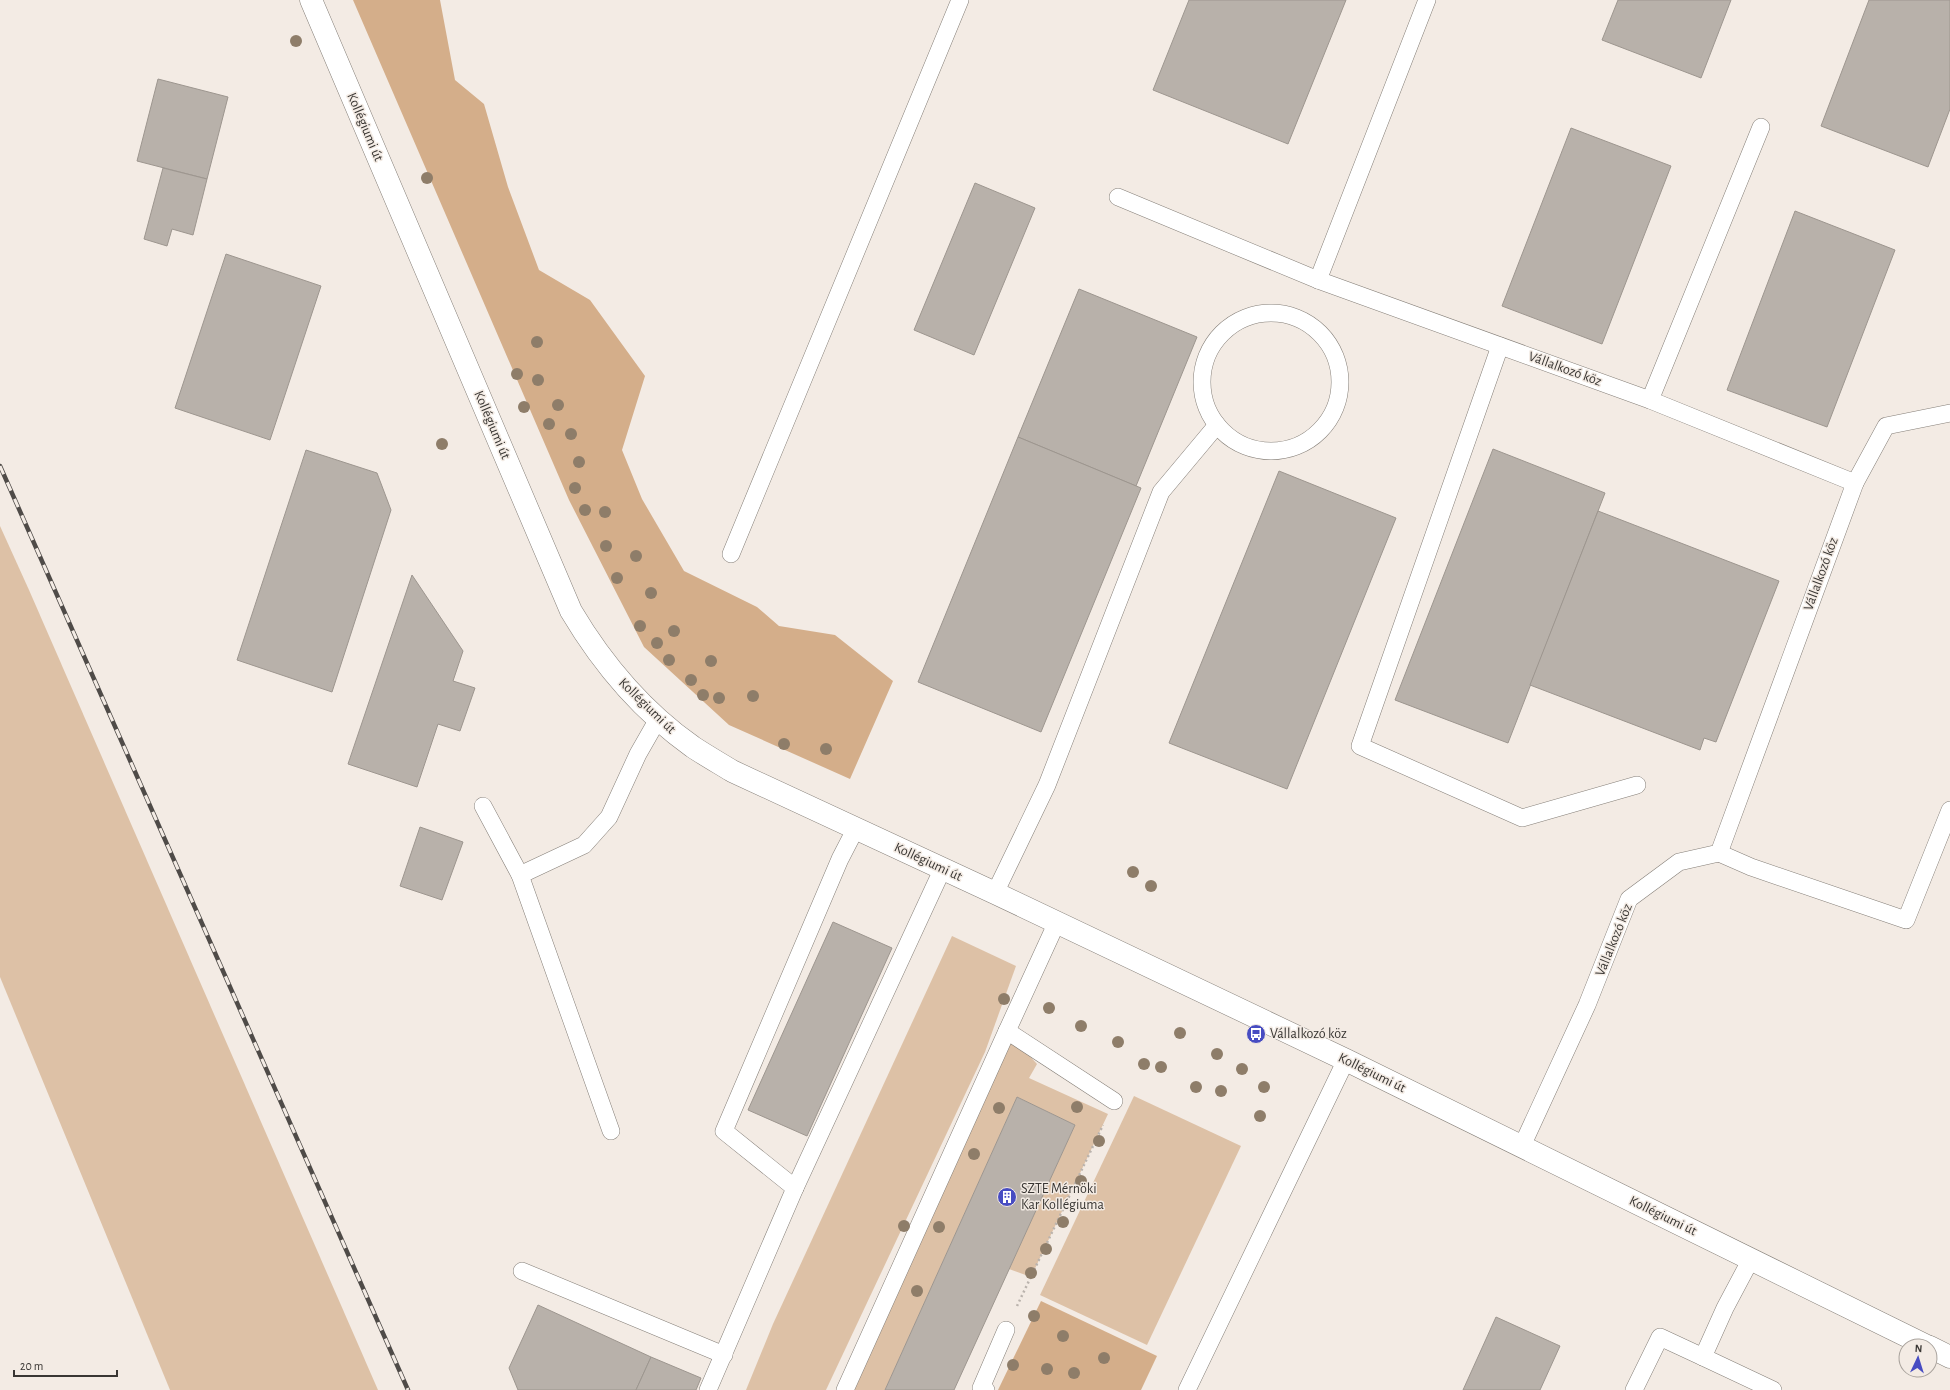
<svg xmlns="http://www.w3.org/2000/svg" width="1950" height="1390" viewBox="0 0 1950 1390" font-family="'Alegreya Sans',sans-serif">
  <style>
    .green { fill: #ddc1a6 }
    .forest { fill: #d4ae8a }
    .building { fill: #b8b1aa; stroke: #9d968f }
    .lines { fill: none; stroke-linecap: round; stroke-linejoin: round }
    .lane-casing { stroke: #857f78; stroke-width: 18 }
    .secondary-casing { stroke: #857f78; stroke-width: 23 }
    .path { stroke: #bab3ad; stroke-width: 2.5; stroke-dasharray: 2 3; stroke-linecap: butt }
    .lane { stroke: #fff; stroke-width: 17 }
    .secondary { stroke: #fff; stroke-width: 22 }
    .rail-casing { stroke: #4f4b48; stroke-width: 4.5 }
    .rail { stroke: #f3ebe4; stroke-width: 3; stroke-dasharray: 9; stroke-linecap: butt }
    .tree { fill: #8e7d69 }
    .labels { text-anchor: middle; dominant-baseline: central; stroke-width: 3; stroke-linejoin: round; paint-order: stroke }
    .street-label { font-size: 14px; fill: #393633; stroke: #f3ebe4 }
    .poi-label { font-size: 14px; fill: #393633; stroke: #f3ebe4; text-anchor: start }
  </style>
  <rect width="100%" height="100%" fill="#f3ebe4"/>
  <!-- green -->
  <g class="green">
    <polygon points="0,526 29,590 378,1390 170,1390 0,977"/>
    <polygon points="952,936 1016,966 985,1052 826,1390 746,1390 773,1324"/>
    <polygon points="1007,1031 1037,1064 1029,1078 1108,1114 1031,1277 1009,1269 1075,1125 1017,1097 885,1390 845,1390"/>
    <polygon points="1134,1096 1241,1146 1147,1345 1040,1295"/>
  </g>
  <!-- forest -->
  <g class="forest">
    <polygon points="353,0 440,0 455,80 484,104 508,187 539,270 590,300 645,376 622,450 642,499 684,571 757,607 779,626 835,635 893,681 850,779 729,725 644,647 569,500"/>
    <polygon points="1041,1301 1157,1356 1141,1390 998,1390"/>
  </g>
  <!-- building -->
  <g class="building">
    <polygon points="1189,0 1346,0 1288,144 1153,90"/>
    <polygon points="1618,0 1731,0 1701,78 1602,40"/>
    <polygon points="1869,0 1950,0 1950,109 1928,167 1821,126"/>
    <polygon points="158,79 228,97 207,179 137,161"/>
    <polygon points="1571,128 1671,166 1602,344 1502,306"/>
    <polygon points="163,168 207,179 193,235 172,229 167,246 144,239"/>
    <polygon points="975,183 1035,208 974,355 914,330"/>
    <polygon points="1795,211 1895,250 1827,427 1727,390"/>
    <polygon points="226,254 321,286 270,440 175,408"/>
    <polygon points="1079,289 1197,337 1136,486 1018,437"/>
    <polygon points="1018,437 1141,488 1041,732 918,682"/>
    <polygon points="1493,449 1605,493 1508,743 1395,700"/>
    <polygon points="306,450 377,473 391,510 332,692 237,660"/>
    <polygon points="1279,471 1396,518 1287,789 1169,743"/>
    <polygon points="1598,511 1779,581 1716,742 1704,738 1700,750 1530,685"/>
    <polygon points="412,575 463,651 453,681 475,688 460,731 438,724 417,787 348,764"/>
    <polygon points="420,827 463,842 442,900 400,886"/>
    <polygon points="833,922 892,948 807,1136 748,1110"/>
    <polygon points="1017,1097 1075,1125 954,1390 885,1390"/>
    <polygon points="538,1305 651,1357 636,1390 518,1390 509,1368"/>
    <polygon points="1496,1317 1560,1346 1540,1390 1463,1390"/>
    <polygon points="651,1357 701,1378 696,1390 636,1390"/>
  </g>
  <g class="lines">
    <defs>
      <g id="lane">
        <polyline points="1118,197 1318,280 1650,400 1855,483 1719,853 1679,862 1629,899 1587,1005 1522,1146"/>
        <polyline points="1318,280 1427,0"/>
        <circle cx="1271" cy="382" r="69"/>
        <polyline points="1500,346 1360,746 1522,818 1637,785"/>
        <polyline points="1650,400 1761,127"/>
        <polyline points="1855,483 1886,426 1950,413"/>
        <polyline points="731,554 960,0"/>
        <polyline points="483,806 520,875 611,1131"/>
        <polyline points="1719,853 1751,867 1906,920 1950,810"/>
        <polyline points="520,875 584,845 609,817 638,754 658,719"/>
        <polyline points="995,893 1047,785 1161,492 1217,425"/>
        <polyline points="1057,922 1007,1031 1114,1101"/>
        <polyline points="795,1188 943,868"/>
        <polyline points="1751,1259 1725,1308 1703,1357 1773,1390"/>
        <polyline points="522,1271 724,1355"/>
        <polyline points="708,1390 795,1188 724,1131 840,859 856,828"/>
        <polyline points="845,1390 1007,1031"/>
        <polyline points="986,1390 981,1388 1006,1330"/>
        <polyline points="1187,1390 1346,1060"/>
        <polyline points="1634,1390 1660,1337 1703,1357"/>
      </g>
      <g id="secondary">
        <path d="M 311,0 L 571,611 C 603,665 642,711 693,747 C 705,755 719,763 732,771 L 995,893 L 1346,1060 L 1927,1346"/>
        <polyline points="1930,1347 1950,1357"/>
      </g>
    </defs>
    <!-- lane casing -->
    <use href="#lane" class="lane-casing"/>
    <!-- secondary casing -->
    <use href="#secondary" class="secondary-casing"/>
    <!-- path -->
    <polyline class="path" points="1017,1306 1103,1125"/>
    <!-- lane -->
    <use href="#lane" class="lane"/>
    <!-- secondary -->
    <use href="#secondary" class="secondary"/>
    <defs>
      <polyline id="rail" points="0,466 408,1390"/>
    </defs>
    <!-- rail casing -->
    <use href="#rail" class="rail-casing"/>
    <!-- rail -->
    <use href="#rail" class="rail"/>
  </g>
  <!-- trees -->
  <g class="tree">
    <circle cx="296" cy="41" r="6"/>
    <circle cx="427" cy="178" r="6"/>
    <circle cx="537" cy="342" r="6"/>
    <circle cx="517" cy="374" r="6"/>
    <circle cx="538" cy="380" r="6"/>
    <circle cx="558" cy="405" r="6"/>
    <circle cx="524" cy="407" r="6"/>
    <circle cx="549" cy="424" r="6"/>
    <circle cx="571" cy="434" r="6"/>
    <circle cx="442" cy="444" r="6"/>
    <circle cx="579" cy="462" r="6"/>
    <circle cx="575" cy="488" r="6"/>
    <circle cx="585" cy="510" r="6"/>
    <circle cx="605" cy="512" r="6"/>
    <circle cx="606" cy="546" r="6"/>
    <circle cx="636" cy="556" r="6"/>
    <circle cx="617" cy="578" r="6"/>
    <circle cx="651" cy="593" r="6"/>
    <circle cx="640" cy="626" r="6"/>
    <circle cx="674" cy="631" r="6"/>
    <circle cx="657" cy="643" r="6"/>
    <circle cx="669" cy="660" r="6"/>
    <circle cx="711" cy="661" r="6"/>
    <circle cx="691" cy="680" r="6"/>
    <circle cx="703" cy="695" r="6"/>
    <circle cx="753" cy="696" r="6"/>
    <circle cx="719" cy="698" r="6"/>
    <circle cx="784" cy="744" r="6"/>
    <circle cx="826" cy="749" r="6"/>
    <circle cx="1133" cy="872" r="6"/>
    <circle cx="1151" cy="886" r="6"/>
    <circle cx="1004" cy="999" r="6"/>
    <circle cx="1049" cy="1008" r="6"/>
    <circle cx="1081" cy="1026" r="6"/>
    <circle cx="1180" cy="1033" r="6"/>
    <circle cx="1118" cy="1042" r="6"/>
    <circle cx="1217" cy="1054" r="6"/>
    <circle cx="1144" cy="1064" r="6"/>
    <circle cx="1161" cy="1067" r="6"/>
    <circle cx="1242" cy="1069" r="6"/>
    <circle cx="1196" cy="1087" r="6"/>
    <circle cx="1264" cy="1087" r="6"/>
    <circle cx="1221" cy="1091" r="6"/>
    <circle cx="1077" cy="1107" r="6"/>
    <circle cx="999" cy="1108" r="6"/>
    <circle cx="1260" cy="1116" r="6"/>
    <circle cx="1099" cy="1141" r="6"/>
    <circle cx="974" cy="1154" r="6"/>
    <circle cx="1081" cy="1181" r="6"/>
    <circle cx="1063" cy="1222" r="6"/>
    <circle cx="904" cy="1226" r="6"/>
    <circle cx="939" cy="1227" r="6"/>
    <circle cx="1046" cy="1249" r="6"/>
    <circle cx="1031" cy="1273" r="6"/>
    <circle cx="917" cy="1291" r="6"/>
    <circle cx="1034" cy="1316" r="6"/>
    <circle cx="1063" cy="1336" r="6"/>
    <circle cx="1104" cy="1358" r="6"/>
    <circle cx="1013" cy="1365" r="6"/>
    <circle cx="1047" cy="1369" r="6"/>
    <circle cx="1074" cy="1373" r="6"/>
  </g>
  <!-- icons -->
  <defs>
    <symbol id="bus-disc" viewBox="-11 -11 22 22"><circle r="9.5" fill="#474cc2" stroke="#f3ebe4"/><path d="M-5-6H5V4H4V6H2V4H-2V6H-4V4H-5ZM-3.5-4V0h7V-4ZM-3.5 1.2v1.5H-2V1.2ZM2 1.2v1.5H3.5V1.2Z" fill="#fff"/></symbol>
    <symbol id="building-disc" viewBox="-11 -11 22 22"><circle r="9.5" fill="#474cc2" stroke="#f3ebe4"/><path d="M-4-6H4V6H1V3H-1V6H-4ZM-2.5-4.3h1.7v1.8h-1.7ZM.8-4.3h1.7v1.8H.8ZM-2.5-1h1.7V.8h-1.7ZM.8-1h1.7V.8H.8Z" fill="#fff"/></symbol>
  </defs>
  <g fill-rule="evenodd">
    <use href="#bus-disc" x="1245" y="1023" width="22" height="22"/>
    <use href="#building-disc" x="996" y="1186" width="22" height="22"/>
  </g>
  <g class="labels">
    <!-- street labels -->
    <g class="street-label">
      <text transform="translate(365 127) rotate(67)">Kollégiumi út</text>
      <text transform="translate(1565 369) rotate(20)">Vállalkozó köz</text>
      <text transform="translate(492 425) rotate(67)">Kollégiumi út</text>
      <text transform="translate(1821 574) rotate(-70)">Vállalkozó köz</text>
      <text transform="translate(647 706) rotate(44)">Kollégiumi út</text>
      <text transform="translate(928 862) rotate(25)">Kollégiumi út</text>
      <text transform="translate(1614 940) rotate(-68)">Vállalkozó köz</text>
      <text transform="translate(1372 1073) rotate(26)">Kollégiumi út</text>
      <text transform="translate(1663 1216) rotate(26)">Kollégiumi út</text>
    </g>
    <!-- poi labels -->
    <g class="poi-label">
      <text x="1270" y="1034">Vállalkozó köz</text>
      <text x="1021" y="1189">SZTE Mérnöki<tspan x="1021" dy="16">Kar Kollégiuma</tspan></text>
    </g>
  </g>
  <!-- north arrow -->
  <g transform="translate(1918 1358) rotate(4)"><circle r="19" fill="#f3ebe4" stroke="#a9a39d"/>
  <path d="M0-3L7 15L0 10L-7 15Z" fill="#474cc2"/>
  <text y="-6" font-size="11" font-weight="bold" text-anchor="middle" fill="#393633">N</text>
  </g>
  <!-- scale -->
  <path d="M14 1370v6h103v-6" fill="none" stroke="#393633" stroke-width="2"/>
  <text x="20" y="1370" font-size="12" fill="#393633" stroke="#f3ebe4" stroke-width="3" paint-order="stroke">20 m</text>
</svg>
